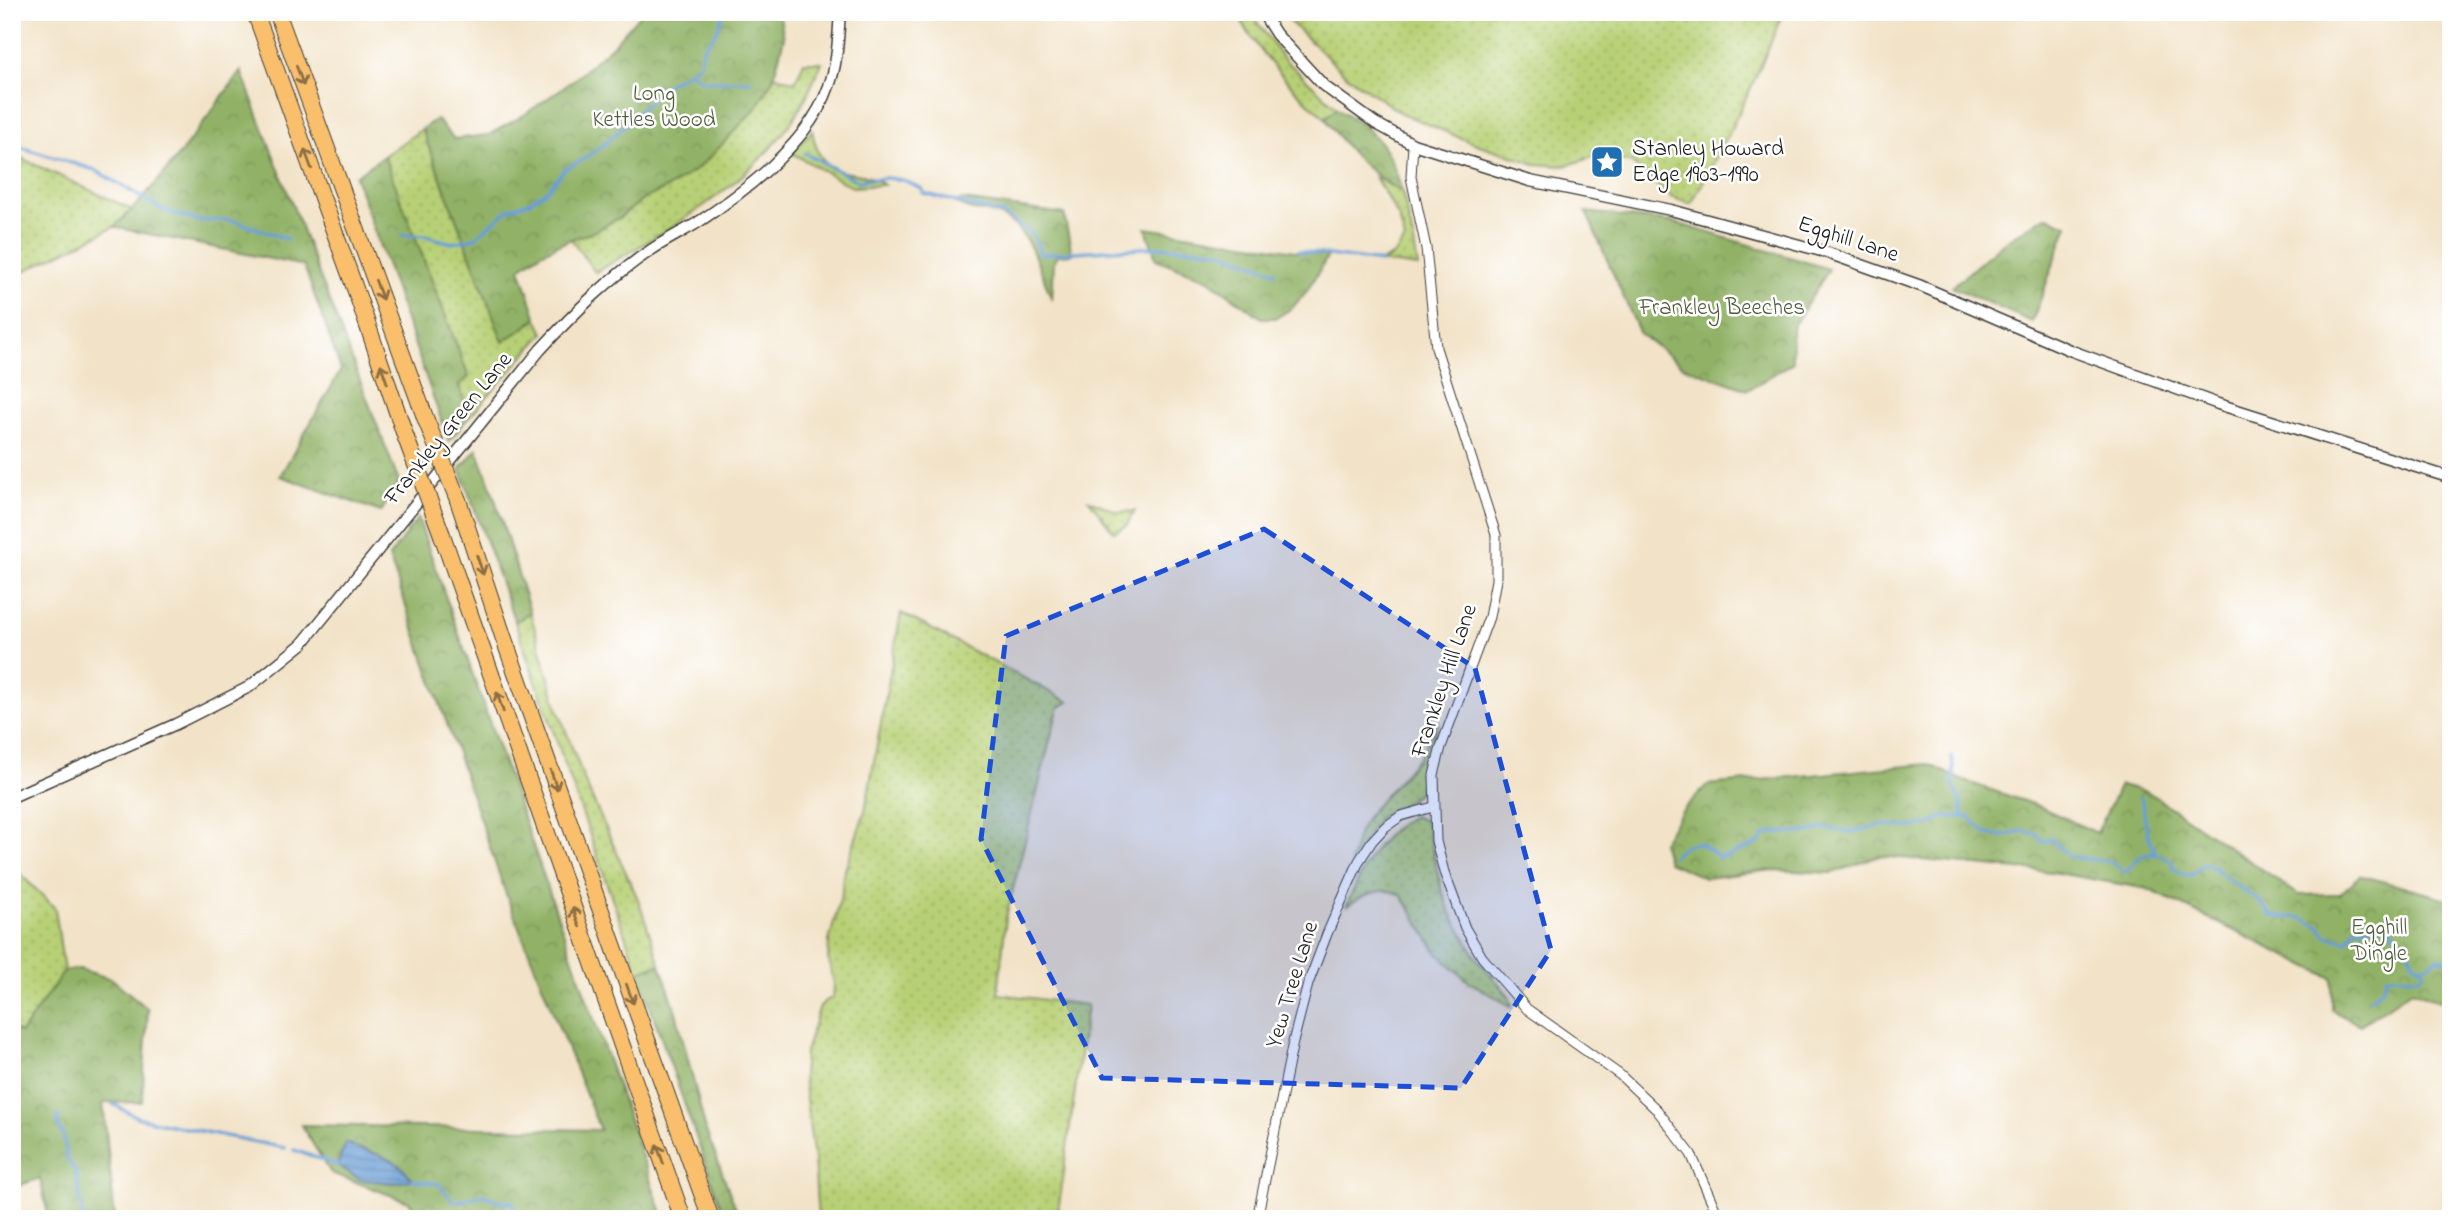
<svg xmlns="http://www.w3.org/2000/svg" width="2463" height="1231" viewBox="0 0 2463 1231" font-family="'Indie Flower',sans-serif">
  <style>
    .grass { fill: url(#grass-dots); stroke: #6a7648; stroke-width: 2 }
    .forest { fill: url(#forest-crowns); stroke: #566741; stroke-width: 2 }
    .water { fill: url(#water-rules); stroke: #425d79; stroke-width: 2 }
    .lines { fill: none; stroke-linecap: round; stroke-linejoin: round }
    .stream { stroke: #699ed6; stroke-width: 3.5 }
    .minor-casing { stroke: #3c3a36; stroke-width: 11 }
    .tertiary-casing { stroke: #3c3a36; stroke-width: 13 }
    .motorway-casing { stroke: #3c3a36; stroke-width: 18 }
    .minor { stroke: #fff; stroke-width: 9 }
    .tertiary { stroke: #fff; stroke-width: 10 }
    .motorway { stroke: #f9bf6d; stroke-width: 16 }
    .motorway-bridge-casing { stroke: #3c3a36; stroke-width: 18; stroke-linecap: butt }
    .motorway-bridge { stroke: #f9bf6d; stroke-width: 16 }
    .oneway { stroke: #8a6e44 }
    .marked { fill: #1d4ed8; fill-opacity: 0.2; stroke: #1d4ed8; stroke-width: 5; stroke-dasharray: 14 9; stroke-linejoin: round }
    .labels { text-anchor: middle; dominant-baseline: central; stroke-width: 5; stroke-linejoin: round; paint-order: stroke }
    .park-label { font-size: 23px; fill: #525b3b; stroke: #fff }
    .poi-label { font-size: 23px; fill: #1c1c1c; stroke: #fff; text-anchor: start }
    .street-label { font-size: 23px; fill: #1c1c1c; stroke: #fff }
  </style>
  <defs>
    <pattern id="grass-dots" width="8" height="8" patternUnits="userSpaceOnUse" patternTransform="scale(1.75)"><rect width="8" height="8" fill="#b7d075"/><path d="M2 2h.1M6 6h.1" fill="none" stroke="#9db265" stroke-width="1.8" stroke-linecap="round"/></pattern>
    <pattern id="forest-crowns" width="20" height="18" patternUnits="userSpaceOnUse" patternTransform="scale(1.75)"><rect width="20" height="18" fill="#91b266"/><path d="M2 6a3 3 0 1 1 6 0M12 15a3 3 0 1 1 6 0" fill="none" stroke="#7c9858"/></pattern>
    <pattern id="water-rules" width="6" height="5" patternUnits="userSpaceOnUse" patternTransform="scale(1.75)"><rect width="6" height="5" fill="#699ed6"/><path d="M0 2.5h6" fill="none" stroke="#5680ad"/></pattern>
  </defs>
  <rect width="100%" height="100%" fill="#fff"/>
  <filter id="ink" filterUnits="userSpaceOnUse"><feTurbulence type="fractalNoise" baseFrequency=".0143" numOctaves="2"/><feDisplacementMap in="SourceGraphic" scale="14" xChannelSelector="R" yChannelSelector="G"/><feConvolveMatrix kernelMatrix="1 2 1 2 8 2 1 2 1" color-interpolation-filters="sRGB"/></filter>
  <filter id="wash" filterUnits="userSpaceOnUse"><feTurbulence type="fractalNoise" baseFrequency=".00686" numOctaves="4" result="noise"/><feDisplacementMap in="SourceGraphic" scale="28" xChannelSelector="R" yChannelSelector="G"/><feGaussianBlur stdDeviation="1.57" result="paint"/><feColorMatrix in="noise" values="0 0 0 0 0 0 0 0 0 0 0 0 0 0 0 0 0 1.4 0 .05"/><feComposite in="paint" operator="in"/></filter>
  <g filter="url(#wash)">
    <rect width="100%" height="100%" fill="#f2e3c8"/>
    <!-- grass -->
    <g class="grass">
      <path d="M 1236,12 L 1250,12 L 1282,57 L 1337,108 L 1325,118 C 1290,87 1258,53 1236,12 Z"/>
      <path d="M 1283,12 L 1783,12 C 1757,79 1726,142 1691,204 L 1671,197 L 1632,163 L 1600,155 L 1564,166 L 1535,164 L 1468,141 L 1401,113 L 1347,76 L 1288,20 Z"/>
      <path d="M 804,62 L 822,62 C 815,78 808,95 799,110 C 758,180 664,234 595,272 L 571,239 L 591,233 L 619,218 L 645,198 L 669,187 L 756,108 L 774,75 L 795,82 Z"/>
      <polygon points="422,129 503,341 537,319 544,333 469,417 384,156"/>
      <path d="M 812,130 C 822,190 856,162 884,185 L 852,187 L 792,153 Z"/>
      <polygon points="12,154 133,210 114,227 12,277"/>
      <polygon points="1375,177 1402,192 1413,237 1418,267 1381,262 1394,255 1405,240 1399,218"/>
      <polygon points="1089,500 1118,512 1135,511 1126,526 1114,532"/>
      <polygon points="530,612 558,710 587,787 638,899 660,964 638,972 515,622"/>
      <polygon points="901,613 1069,702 1059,707 1055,720 1006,917 998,994 1087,1005 1057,1219 818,1219 814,1160 803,1077 805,1052 820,1006 825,1001 833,998 834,984 828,958 829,941 842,892 843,876 865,811"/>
      <polygon points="1439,721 1426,765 1423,788 1406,804 1392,809 1379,818 1350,863 1359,832 1369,814 1419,757"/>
      <path d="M 1413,816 L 1426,821 L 1441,887 L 1449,910 L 1478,960 L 1509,996 L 1512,1007 L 1468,981 L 1438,954 L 1402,896 C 1385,884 1360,896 1346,907 C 1362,870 1376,836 1413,816 Z"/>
      <polygon points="12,866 55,908 64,971 21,1033 12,1029"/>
    </g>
    <!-- forest -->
    <g class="forest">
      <polygon points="642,12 779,12 784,38 773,79 756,108 714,153 697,169 669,187 645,198 619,218 591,233 571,239 543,252 520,268 537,319 503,342 422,129 436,119 454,139 488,135 524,115 575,79 614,44"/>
      <path d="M 241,71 L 399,482 L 381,512 L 280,476 L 341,370 L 304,266 L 114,227 C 163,182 201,125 241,71 Z"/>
      <path d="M 1337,108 C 1377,134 1389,144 1402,192 C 1366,171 1348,152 1325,118 Z"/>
      <polygon points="384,156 469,377 459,385 469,417 449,442 355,176"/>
      <path d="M 964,200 L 1064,214 L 1072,254 L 1058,255 L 1054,262 L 1052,300 C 1041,273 1030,229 1001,216 C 985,209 969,213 954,202 Z"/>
      <polygon points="1586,212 1673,222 1829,269 1792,328 1793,362 1748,390 1684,367 1640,334"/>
      <polygon points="2045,216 2068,225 2032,322 1952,287 2004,242"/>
      <polygon points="1146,228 1328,256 1307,291 1292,308 1276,318 1262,318 1207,279 1156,259"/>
      <polygon points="477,449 494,496 530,612 515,622 460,469"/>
      <polygon points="418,518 664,1219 423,1219 409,1202 331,1173 301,1125 600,1130 507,897 389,557"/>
      <polygon points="1928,764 1959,779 2038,806 2097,833 2120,785 2148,792 2299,895 2340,894 2360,875 2451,900 2451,1005 2412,990 2360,1025 2332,1010 2332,978 2148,889 2051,872 1879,856 1833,873 1774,870 1705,878 1668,862 1662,842 1684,809 1707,785"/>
      <polygon points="660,964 675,1008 706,1131 740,1219 725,1219 638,972"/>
      <polygon points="79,969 112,979 148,1009 142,1102 103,1103 115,1219 49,1219 40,1178 12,1188 12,1029 21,1033 64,971"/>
    </g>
    <!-- water -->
    <path class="water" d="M 346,1143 C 368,1154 399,1155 412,1180 L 394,1183 L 361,1180 L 337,1165 Z"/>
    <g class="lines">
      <!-- stream -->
      <g class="stream">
        <polyline points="689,72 704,81 751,81"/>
        <polyline points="12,143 26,149 95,170 163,210 198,221 232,220 287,239"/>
        <polyline points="805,153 858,181 887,178 903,180 923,189 923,193 1003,214 1033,235 1041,254 1159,247 1217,250 1276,272"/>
        <polyline points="402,235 425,236 452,243 475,238 509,209 529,202 547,190 565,169 584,159 607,142 665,86 699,65 703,49 717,31 724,12"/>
        <polyline points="1299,251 1381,262"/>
        <polyline points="1952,756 1954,778 1952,783 1960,800 1963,816"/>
        <polyline points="2141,797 2148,835 2154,847 2155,853"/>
        <path d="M 1673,856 L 1686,845 L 1699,843 L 1719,857 L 1728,856 L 1759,843 L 1765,835 L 1775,832 L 1800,833 L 1826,828 L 1852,832 L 1881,825 L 1910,827 L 1929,825 L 1943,817 L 1969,817 L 1987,834 L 2004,836 L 2022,831 L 2037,834 L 2043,842 L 2051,839 C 2057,844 2066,856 2073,857 C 2095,863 2107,854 2125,872 C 2131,868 2136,859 2142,856 C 2152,851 2173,856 2174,868 L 2180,873 L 2191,876 L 2203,864 C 2217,867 2217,870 2227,879 C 2245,893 2258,894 2271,916 L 2301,918 L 2319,926 L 2325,935 L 2347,941 L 2355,928 C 2368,929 2377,924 2390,926 L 2397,937 L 2409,947 C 2410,968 2424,970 2438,958 L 2451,961"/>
        <polyline points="2370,999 2382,989 2387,976 2420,977 2424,972 2423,967"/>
        <polyline points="113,1104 137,1117 156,1122 285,1148"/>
        <polyline points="59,1116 57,1123 63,1135 67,1159 76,1173 83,1219"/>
        <polyline points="294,1150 337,1165"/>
        <polyline points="412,1180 439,1184 454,1202 483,1195 505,1203 511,1201 520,1219"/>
      </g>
    </g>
  </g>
  <g filter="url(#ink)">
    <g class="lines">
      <defs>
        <g id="minor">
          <polyline points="1413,144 1411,177 1426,248 1436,348 1496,535 1496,580 1489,617 1441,747 1434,775 1436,841 1444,872 1465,928 1482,957 1527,1009 1620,1075 1657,1110 1691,1154 1715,1209 1717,1219"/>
          <polyline points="1257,1219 1293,1042 1308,984 1327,934 1359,861 1372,841 1385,827 1401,816 1433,807"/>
        </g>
        <g id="tertiary">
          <polyline points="1262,12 1276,34 1324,86 1375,123 1413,144 1530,181 1671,210 1825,252 1921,286 2072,351 2218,404 2451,478"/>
          <path d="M 12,797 L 176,724 L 249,687 L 302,644 L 540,350 C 574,313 609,278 651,250 C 666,240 682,232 697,223 C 746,191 810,142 829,86 C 838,62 838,37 840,12"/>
        </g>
        <g id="motorway">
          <polyline points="255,12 357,294 406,438"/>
          <polyline points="277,12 426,420"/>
          <polyline points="458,500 504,639 711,1219"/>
          <polyline points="442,535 683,1219"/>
        </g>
      </defs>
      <!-- minor casing -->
      <use href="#minor" class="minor-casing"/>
      <!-- tertiary casing -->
      <use href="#tertiary" class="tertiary-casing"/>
      <!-- motorway casing -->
      <use href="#motorway" class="motorway-casing"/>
      <!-- minor -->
      <use href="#minor" class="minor"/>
      <!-- tertiary -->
      <use href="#tertiary" class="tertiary"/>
      <!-- motorway -->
      <use href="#motorway" class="motorway"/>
      <defs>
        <g id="motorway-bridge">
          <polyline points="426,420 458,500"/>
          <polyline points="406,438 442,535"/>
        </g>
      </defs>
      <!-- motorway-bridge casing -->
      <use href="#motorway-bridge" class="motorway-bridge-casing"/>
      <!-- motorway-bridge -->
      <use href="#motorway-bridge" class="motorway-bridge"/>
    </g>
    <!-- one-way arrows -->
    <defs><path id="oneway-shaft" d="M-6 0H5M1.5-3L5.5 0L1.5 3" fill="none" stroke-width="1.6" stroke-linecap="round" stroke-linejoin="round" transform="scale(1.75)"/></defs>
    <g class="oneway">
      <use href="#oneway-shaft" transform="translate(300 76) rotate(70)"/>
      <use href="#oneway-shaft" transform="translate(308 159) rotate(-110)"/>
      <use href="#oneway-shaft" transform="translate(379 290) rotate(70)"/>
      <use href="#oneway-shaft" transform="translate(384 374) rotate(-109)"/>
      <use href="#oneway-shaft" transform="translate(480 565) rotate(71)"/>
      <use href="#oneway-shaft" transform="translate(500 702) rotate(-109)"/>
      <use href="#oneway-shaft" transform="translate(554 780) rotate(71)"/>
      <use href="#oneway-shaft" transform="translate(576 917) rotate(-110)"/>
      <use href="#oneway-shaft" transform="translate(630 994) rotate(70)"/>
      <use href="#oneway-shaft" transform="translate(660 1154) rotate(-110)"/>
    </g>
  </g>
  <!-- marked area -->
  <path class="marked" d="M 1264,529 L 1475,668 L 1551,950 L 1461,1088 L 1102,1078 L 981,839 L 1006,636 Z"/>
  <!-- icons -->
  <defs>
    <symbol id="sight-square" viewBox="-11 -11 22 22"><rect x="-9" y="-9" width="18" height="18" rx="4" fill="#1f6fb2" stroke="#fff"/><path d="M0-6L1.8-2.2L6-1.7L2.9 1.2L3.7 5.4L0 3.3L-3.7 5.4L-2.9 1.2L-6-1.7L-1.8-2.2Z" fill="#fff"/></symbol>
  </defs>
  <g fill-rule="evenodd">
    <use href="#sight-square" x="1588" y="143" width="38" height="38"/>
  </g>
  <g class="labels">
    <!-- park labels -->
    <g class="park-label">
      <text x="654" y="94">Long<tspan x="654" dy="26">Kettles Wood</tspan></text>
      <text x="1722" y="308">Frankley Beeches</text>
      <text x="2379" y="928">Egghill<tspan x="2379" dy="26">Dingle</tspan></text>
    </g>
    <!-- poi labels -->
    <g class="poi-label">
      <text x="1632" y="149">Stanley Howard<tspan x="1632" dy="26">Edge 1903-1990</tspan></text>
    </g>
    <!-- street labels -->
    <g class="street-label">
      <text transform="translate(1848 240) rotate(18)">Egghill Lane</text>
      <text transform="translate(449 429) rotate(-51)">Frankley Green Lane</text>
      <text transform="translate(1445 681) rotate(-71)">Frankley Hill Lane</text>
      <text transform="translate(1293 985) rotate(-73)">Yew Tree Lane</text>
    </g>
  </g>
  <!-- margin -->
  <rect width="2463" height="1231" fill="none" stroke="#fff" stroke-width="42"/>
</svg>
